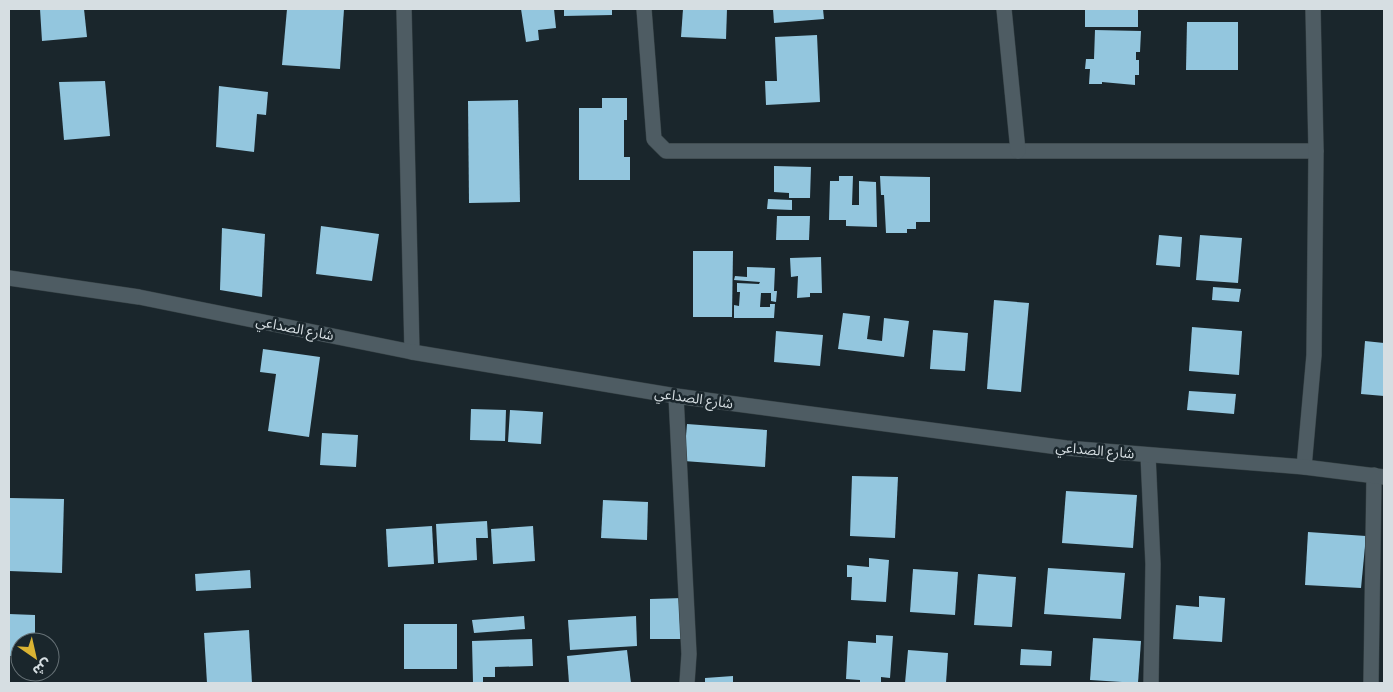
<svg xmlns="http://www.w3.org/2000/svg" width="1393" height="692" viewBox="0 0 1393 692" font-family="Roboto,'Noto Sans Arabic',sans-serif">
  <style>
    .building { fill: #93c6de }
    .lines { fill: none; stroke-linecap: round; stroke-linejoin: round }
    .minor-casing { stroke: #364145; stroke-width: 16 }
    .tertiary-casing { stroke: #364145; stroke-width: 16 }
    .minor { stroke: #4e5c63; stroke-width: 15 }
    .tertiary { stroke: #4e5c63; stroke-width: 15 }
    .labels { text-anchor: middle; dominant-baseline: central; stroke-width: 5; stroke-linejoin: round; paint-order: stroke }
    .street-label { font-size: 14px; fill: #d6dee2; stroke: #1a262c }
  </style>
  <rect width="100%" height="100%" fill="#1a262c"/>
  <!-- building -->
  <g class="building">
    <polygon points="40,9 84,9 87,37 42,41"/>
    <polygon points="287,9 344,9 340,69 282,65"/>
    <polygon points="521,9 554,9 556,28 538,30 539,40 526,42"/>
    <polygon points="564,9 612,9 612,15 564,16"/>
    <polygon points="683,9 727,9 726,39 681,37"/>
    <polygon points="773,9 823,9 824,19 774,23"/>
    <rect x="1085" y="9" width="53" height="18"/>
    <polygon points="1187,22 1238,22 1238,70 1186,70"/>
    <polygon points="1095,30 1141,31 1140,52 1136,52 1136,60 1139,60 1139,75 1135,75 1135,85 1102,82 1102,84 1089,84 1090,69 1085,69 1086,59 1094,59"/>
    <polygon points="817,35 820,102 766,105 765,81 777,81 775,37"/>
    <polygon points="105,81 110,136 64,140 59,82"/>
    <polygon points="219,86 268,92 266,115 257,114 254,152 216,147"/>
    <polygon points="602,98 627,98 627,120 624,120 624,157 630,157 630,180 579,180 579,108 602,108"/>
    <polygon points="518,100 520,202 469,203 468,101"/>
    <polygon points="774,166 811,167 810,198 789,198 789,193 774,192"/>
    <polygon points="839,176 853,176 852,205 859,205 859,181 876,182 877,227 846,226 846,220 829,220 830,181 839,181"/>
    <polygon points="880,176 930,177 930,222 916,222 916,229 907,229 907,233 886,233 884,195 881,195"/>
    <polygon points="768,199 792,200 792,210 767,209"/>
    <polygon points="777,216 810,216 809,240 776,240"/>
    <polygon points="321,226 379,234 372,281 316,274"/>
    <polygon points="222,228 265,234 262,297 220,290"/>
    <polygon points="1159,235 1182,237 1180,267 1156,265"/>
    <polygon points="1200,235 1242,238 1238,283 1196,280"/>
    <polygon points="693,251 733,251 732,317 693,317"/>
    <polygon points="821,257 822,293 810,293 810,297 797,298 798,276 791,277 790,258"/>
    <polygon points="747,267 775,268 774,291 777,291 776,302 771,301 771,293 761,293 760,307 770,307 770,304 775,304 774,318 734,318 734,305 739,306 740,292 737,292 737,283 759,284 760,282 734,280 735,276 747,277"/>
    <polygon points="1213,287 1241,289 1239,302 1212,300"/>
    <polygon points="994,300 1029,303 1021,392 987,389"/>
    <polygon points="843,313 870,316 867,339 882,341 884,318 909,321 904,357 838,349"/>
    <polygon points="1192,327 1242,331 1239,375 1189,371"/>
    <polygon points="933,330 968,333 965,371 930,369"/>
    <polygon points="776,331 823,335 820,366 774,362"/>
    <polygon points="1365,341 1384,343 1384,396 1361,394"/>
    <polygon points="263,349 320,357 309,437 268,431 276,374 260,372"/>
    <polygon points="1189,391 1236,394 1234,414 1187,410"/>
    <polygon points="471,409 506,410 505,441 470,440"/>
    <polygon points="510,410 543,412 541,444 508,442"/>
    <polygon points="687,424 767,430 765,467 684,461"/>
    <polygon points="322,433 358,435 356,467 320,465"/>
    <polygon points="852,476 898,477 895,538 850,536"/>
    <polygon points="1066,491 1137,495 1133,548 1062,543"/>
    <polygon points="9,498 64,499 62,573 9,571"/>
    <polygon points="603,500 648,502 647,540 601,538"/>
    <polygon points="487,521 488,538 476,538 477,560 438,563 436,524"/>
    <polygon points="432,526 434,564 388,567 386,529"/>
    <polygon points="533,526 535,561 493,564 491,529"/>
    <polygon points="1308,532 1366,536 1361,588 1305,585"/>
    <polygon points="869,558 889,560 886,602 851,600 852,577 847,577 847,565 869,567"/>
    <polygon points="1048,568 1125,573 1121,619 1044,614"/>
    <polygon points="913,569 958,572 955,615 910,612"/>
    <polygon points="250,570 251,588 196,591 195,574"/>
    <polygon points="978,574 1016,577 1012,627 974,625"/>
    <polygon points="1199,596 1225,598 1222,642 1173,639 1176,605 1199,607"/>
    <polygon points="683,598 683,639 650,639 650,599"/>
    <polygon points="9,614 35,615 35,642 20,642 20,656 9,656"/>
    <polygon points="524,616 525,629 474,633 472,620"/>
    <polygon points="636,616 637,646 570,650 568,620"/>
    <rect x="404" y="624" width="53" height="45"/>
    <polygon points="249,630 252,683 207,683 204,633"/>
    <polygon points="876,635 893,636 890,678 881,677 881,683 860,683 860,680 846,679 848,641 876,643"/>
    <polygon points="1093,638 1141,641 1138,683 1090,680"/>
    <polygon points="532,639 533,666 495,667 495,677 483,677 483,683 473,683 472,641"/>
    <polygon points="1021,649 1052,651 1051,666 1020,665"/>
    <polygon points="627,650 631,683 569,683 567,656"/>
    <polygon points="908,650 948,653 946,683 905,683"/>
    <polygon points="733,676 733,683 705,683 705,678"/>
  </g>
  <g class="lines">
    <defs>
      <g id="minor">
        <polyline points="644,9 654,139 666,151 1316,151"/>
        <polyline points="1004,9 1018,151"/>
        <polyline points="676,396 689,654 687,683"/>
        <polyline points="1148,455 1153,564 1151,683"/>
        <polyline points="1304,467 1314,355 1316,151 1313,9"/>
        <polyline points="1371,683 1374,475"/>
      </g>
      <g id="tertiary">
        <polyline points="404,9 412,352"/>
        <polyline points="9,278 139,297 412,352 676,396 1066,448 1304,467 1384,477"/>
      </g>
    </defs>
    <!-- minor casing -->
    <use href="#minor" class="minor-casing"/>
    <!-- tertiary casing -->
    <use href="#tertiary" class="tertiary-casing"/>
    <!-- minor -->
    <use href="#minor" class="minor"/>
    <!-- tertiary -->
    <use href="#tertiary" class="tertiary"/>
  </g>
  <g class="labels">
    <!-- street labels -->
    <g class="street-label">
      <text transform="translate(295 328) rotate(11)">شارع الصداعي</text>
      <text transform="translate(694 398) rotate(8)">شارع الصداعي</text>
      <text transform="translate(1095 450) rotate(5)">شارع الصداعي</text>
    </g>
  </g>
  <!-- border -->
  <rect width="1393" height="692" fill="none" stroke="#d6dee2" stroke-width="20"/>
  <!-- north arrow -->
  <g transform="translate(35 657) rotate(146)"><circle r="24" fill="#1a262c" stroke="#657075"/>
  <path d="M0-4L9 19L0 12L-9 19Z" fill="#dab333"/>
  <text y="-8" font-size="14" font-weight="bold" text-anchor="middle" fill="#d6dee2">ش</text>
  </g>
</svg>
